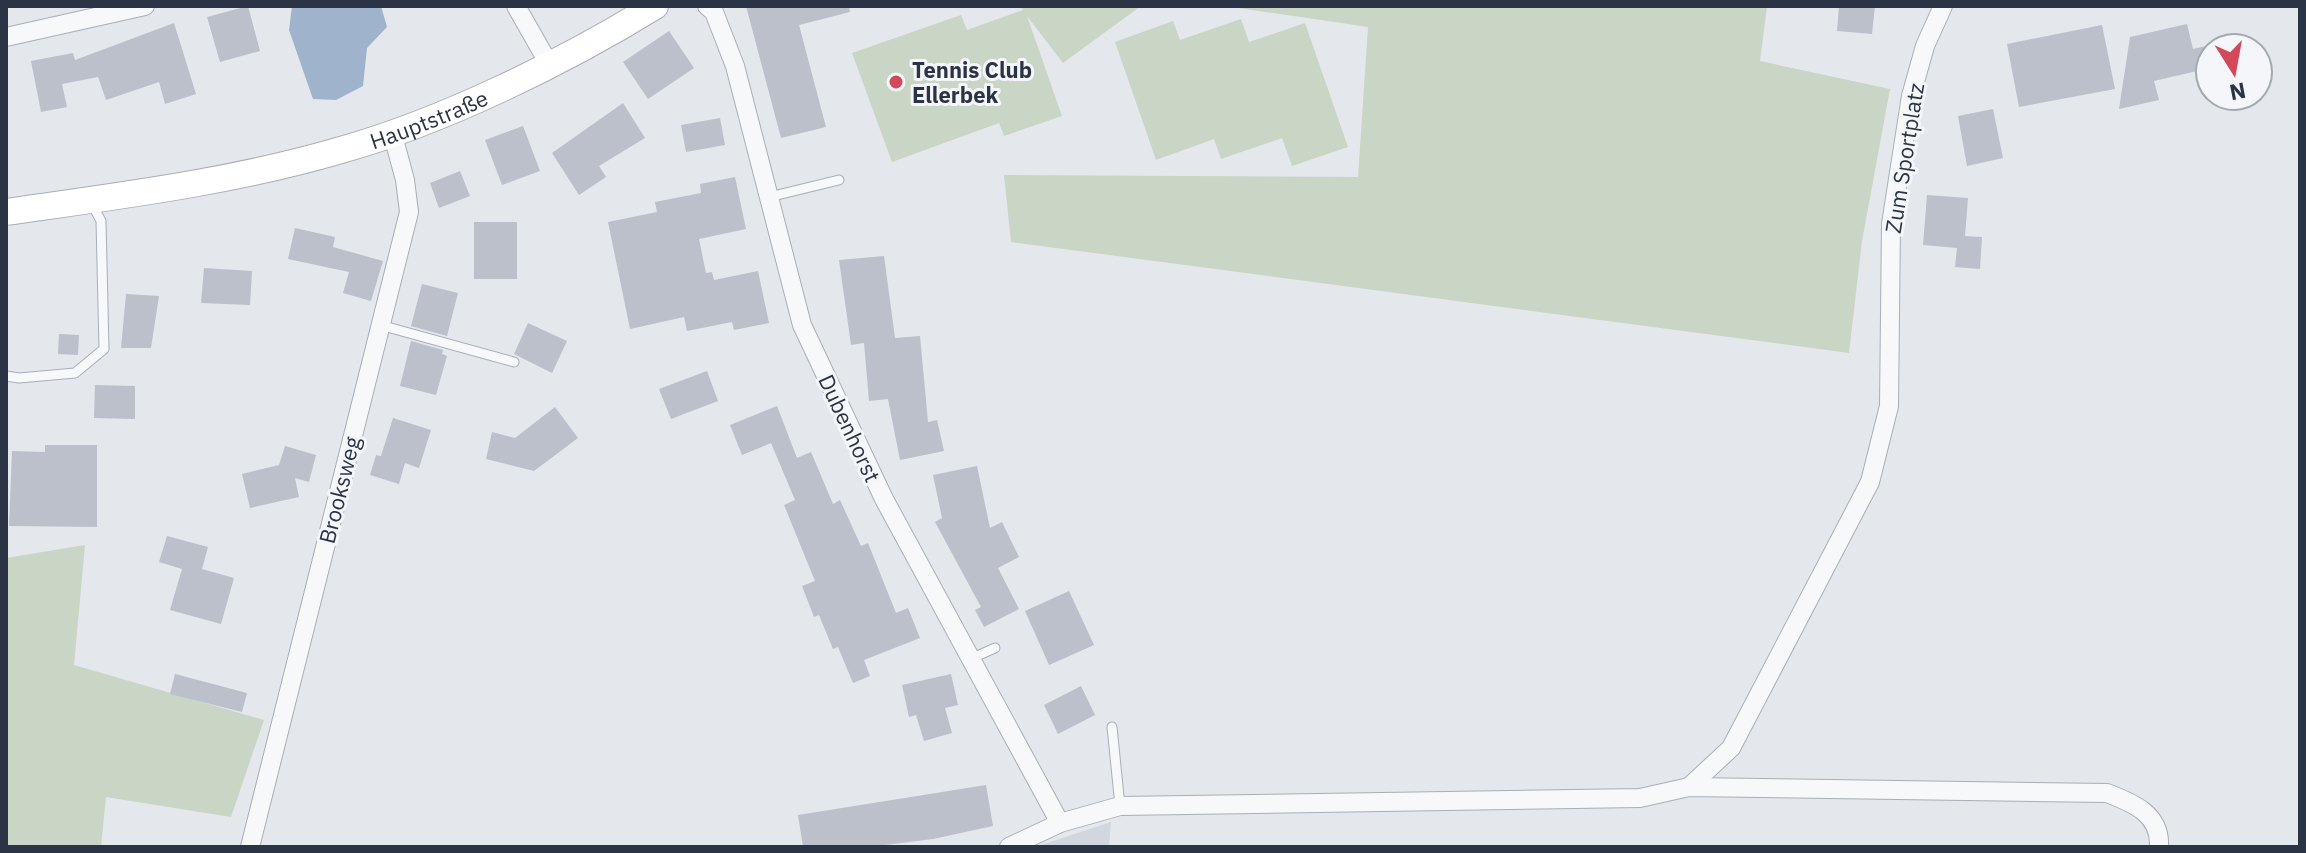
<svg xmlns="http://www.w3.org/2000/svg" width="2306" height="853" viewBox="0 0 2306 853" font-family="'IBM Plex Sans',sans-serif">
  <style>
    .built { fill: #d2d6de }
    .green { fill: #c9d6c5 }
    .water { fill: #9fb4cc }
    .building { fill: #bbc0ca }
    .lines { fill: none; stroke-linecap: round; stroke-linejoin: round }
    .lane-casing { stroke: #a9aeb7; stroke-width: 11 }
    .street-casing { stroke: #a9aeb7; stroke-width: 20 }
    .secondary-casing { stroke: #a9aeb7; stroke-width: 28 }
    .lane { stroke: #f7f8fa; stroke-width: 9 }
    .street { stroke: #f7f8fa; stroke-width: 18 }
    .secondary { stroke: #fff; stroke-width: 26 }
    .poi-dot { fill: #d1495b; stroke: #f4f6f9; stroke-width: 3 }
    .labels { text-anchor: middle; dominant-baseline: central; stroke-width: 6; stroke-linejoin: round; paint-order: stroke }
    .poi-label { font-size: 22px; font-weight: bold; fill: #2b3445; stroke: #f4f6f9; text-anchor: start }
    .street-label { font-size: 22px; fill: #2b3445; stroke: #f4f6f9 }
  </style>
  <rect width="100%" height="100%" fill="#e4e7ec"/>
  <!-- built -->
  <polygon class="built" points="1111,822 1109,847 1035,847"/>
  <!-- green -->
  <g class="green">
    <polygon points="1020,6 1141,6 1063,63 1027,16 1062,116 1004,136 999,123 892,162 852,53 961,15 967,30 1023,10"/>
    <polygon points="1225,6 1767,6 1760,61 1890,89 1862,241 1849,353 1011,242 1004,175 1358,177 1368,27"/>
    <polygon points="1241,19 1249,42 1305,23 1348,147 1292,166 1282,138 1221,159 1214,139 1156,160 1115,42 1173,21 1180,40"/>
    <polygon points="85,545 74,665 264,720 231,817 106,797 101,847 6,847 6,558"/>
  </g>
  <!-- water -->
  <polygon class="water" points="292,6 381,6 387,27 367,48 363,86 336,100 313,99 289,30"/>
  <!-- building -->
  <g class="building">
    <polygon points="248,6 260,51 220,62 207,17"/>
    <polygon points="746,6 849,6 850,12 799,25 826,127 781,138"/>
    <polygon points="1839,6 1875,6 1872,34 1837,31"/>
    <polygon points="174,23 196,94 165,104 159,82 106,100 98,77 62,84 67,107 41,112 31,61 73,53 75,60"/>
    <polygon points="2187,24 2193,49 2210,45 2210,68 2154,81 2159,100 2119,109 2130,37"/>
    <polygon points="2102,25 2115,89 2019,107 2007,44"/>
    <polygon points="669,31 694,68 648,99 623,62"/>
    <polygon points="623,103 645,138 599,166 606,177 579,195 552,153"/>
    <polygon points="1993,109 2003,158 1967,166 1958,116"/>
    <polygon points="720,118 725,145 686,152 681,125"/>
    <polygon points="523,126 540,171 502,185 485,140"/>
    <polygon points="460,171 470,196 439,208 430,183"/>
    <polygon points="735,177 746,229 699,239 706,273 712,272 714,280 758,271 769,323 734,330 732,322 687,331 684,317 630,329 608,222 657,212 655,202 701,193 700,184"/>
    <polygon points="1927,195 1968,198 1965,236 1982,237 1980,269 1955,267 1957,248 1923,245"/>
    <rect x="474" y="222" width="43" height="57"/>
    <polygon points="295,228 335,237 333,247 383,261 371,301 343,293 349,272 288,259"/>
    <polygon points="884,256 895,338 920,336 928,422 937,420 944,451 900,460 888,399 869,401 864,343 851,345 839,260"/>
    <polygon points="204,268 252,271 250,305 201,303"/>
    <polygon points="422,284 458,293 447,336 411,326"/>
    <polygon points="126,294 159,296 151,348 121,348"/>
    <polygon points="528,323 567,341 552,373 514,354"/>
    <polygon points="59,334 79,335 78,355 58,354"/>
    <polygon points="411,341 443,350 442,354 447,356 436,395 400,386"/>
    <polygon points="707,371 718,401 671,419 659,389"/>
    <polygon points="95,385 135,386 135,419 94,418"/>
    <polygon points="777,406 797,458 811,452 833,504 840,500 861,546 868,543 896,613 908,608 920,638 864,660 870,676 853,683 838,647 833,649 819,615 814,617 802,586 815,581 784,505 795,500 771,443 742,455 730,425"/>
    <polygon points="555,407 578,438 534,471 486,459 492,432 515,438"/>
    <polygon points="393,418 431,430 419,468 405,463 399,484 370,475 376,455 381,456"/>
    <polygon points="45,445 97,445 97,527 9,526 12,451 45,452"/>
    <polygon points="285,446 316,455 309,482 295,478 299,497 250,508 242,474 279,465"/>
    <polygon points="977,466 990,528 1002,522 1019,557 998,568 1019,609 984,627 975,610 981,607 935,522 942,518 933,475"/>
    <polygon points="167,536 208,547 202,569 234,578 221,624 170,610 182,569 159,562"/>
    <polygon points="1069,591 1094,645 1049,665 1025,611"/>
    <polygon points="175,674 247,693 242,712 170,694"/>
    <polygon points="951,674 958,705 945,708 952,733 924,741 916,715 909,717 902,685"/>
    <polygon points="1081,686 1095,715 1058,734 1044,705"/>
    <polygon points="986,785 993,826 933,839 869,847 803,847 798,815"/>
  </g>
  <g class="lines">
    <defs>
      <g id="lane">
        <polyline points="769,197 839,180"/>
        <polyline points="380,325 514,362"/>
        <polyline points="6,376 19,378 75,373 104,349 101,221 91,202"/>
        <polyline points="970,659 995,648"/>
        <polyline points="1112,727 1120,806"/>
      </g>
      <g id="street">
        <polyline points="516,6 549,64"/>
        <polyline points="707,6 714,12 735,66 802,325 884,499 1060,823"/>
        <polyline points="6,37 145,6"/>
        <polyline points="1689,787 1731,748 1870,482 1889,406 1891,224 1911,96 1925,46 1943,6"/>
        <polyline points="250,847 409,212 405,180 392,132"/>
        <path d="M 1009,847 L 1060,823 L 1120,806 L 1640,798 L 1689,787 L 2107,793 C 2133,803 2161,814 2159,847"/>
      </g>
      <g id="secondary">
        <path id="s1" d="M 6,212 C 118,196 232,182 341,150 C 444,121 564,62 655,6"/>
      </g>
    </defs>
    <!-- lane casing -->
    <use href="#lane" class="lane-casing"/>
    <!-- street casing -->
    <use href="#street" class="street-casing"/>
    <!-- secondary casing -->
    <use href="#secondary" class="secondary-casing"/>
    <!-- lane -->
    <use href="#lane" class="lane"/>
    <!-- street -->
    <use href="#street" class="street"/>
    <!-- secondary -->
    <use href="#secondary" class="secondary"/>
  </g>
  <!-- markers -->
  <circle class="poi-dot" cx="896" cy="82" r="8"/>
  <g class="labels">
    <!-- poi labels -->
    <g class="poi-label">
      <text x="912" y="69">Tennis Club<tspan x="912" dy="25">Ellerbek</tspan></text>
    </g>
    <!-- street labels -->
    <g class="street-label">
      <text stroke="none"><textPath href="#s1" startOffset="434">Hauptstraße</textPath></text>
      <text transform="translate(1904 158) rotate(-81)">Zum Sportplatz</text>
      <text transform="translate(850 428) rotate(65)">Dubenhorst</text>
      <text transform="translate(339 490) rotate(-76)">Brooksweg</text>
    </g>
  </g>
  <!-- border -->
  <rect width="2306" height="853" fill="none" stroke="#2b3445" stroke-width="16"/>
  <!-- north arrow -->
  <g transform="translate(2234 72) rotate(169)"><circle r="38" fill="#f4f6f9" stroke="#a4a8b1" stroke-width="2"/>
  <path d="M0-6L14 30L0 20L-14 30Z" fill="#d1495b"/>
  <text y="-12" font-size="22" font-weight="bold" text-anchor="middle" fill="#2b3445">N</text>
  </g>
</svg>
